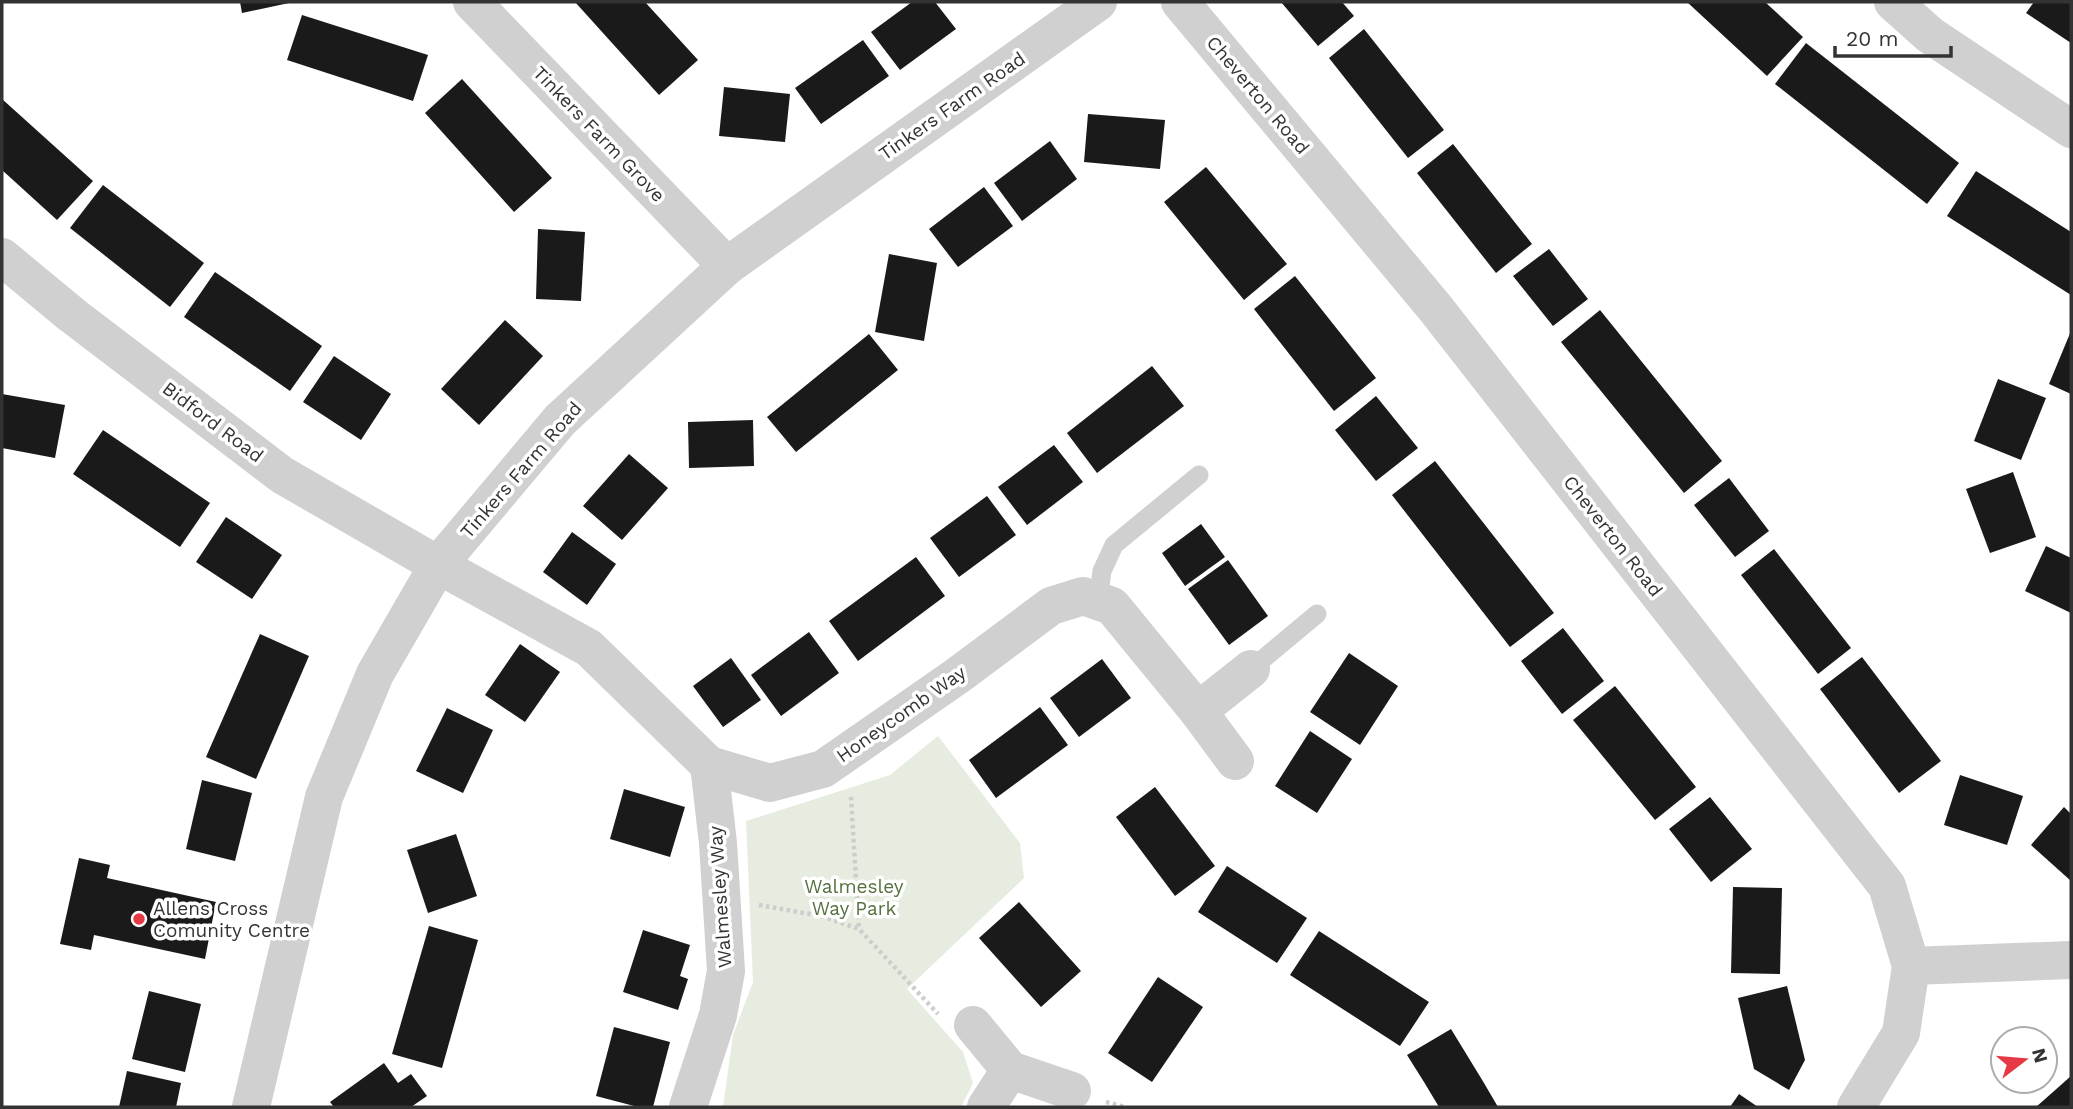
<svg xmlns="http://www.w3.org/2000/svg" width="2073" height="1109" viewBox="0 0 2073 1109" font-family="'Work Sans',sans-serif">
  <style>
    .green { fill: #e6ecdf }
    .building { fill: #1a1a1a }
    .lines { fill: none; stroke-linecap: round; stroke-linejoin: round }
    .path { stroke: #cdcdcd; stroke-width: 4.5; stroke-dasharray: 3.5 3.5; stroke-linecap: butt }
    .service { stroke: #d0d0d0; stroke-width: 19 }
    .minor { stroke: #d0d0d0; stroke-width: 38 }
    .poi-dot { fill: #e63946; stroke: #fff; stroke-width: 2.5 }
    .labels { text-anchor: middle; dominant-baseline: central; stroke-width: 7; stroke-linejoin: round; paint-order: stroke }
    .street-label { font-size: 19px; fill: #333; stroke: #fff }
    .park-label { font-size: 19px; fill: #56703f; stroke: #fff }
    .poi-label { font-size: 19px; fill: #333; stroke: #fff; text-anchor: start }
  </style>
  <rect width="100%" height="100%" fill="#fff"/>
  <!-- green -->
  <polygon class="green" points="938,736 1020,843 1024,878 907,989 963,1052 973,1083 961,1107 723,1107 733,1035 753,982 746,821 890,775"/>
  <!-- building -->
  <g class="building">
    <polygon points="240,2 289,2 289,3 242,13"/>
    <polygon points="575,2 645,2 698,60 659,95"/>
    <polygon points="912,2 935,2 956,29 900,70 871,32"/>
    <polygon points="1281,2 1342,2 1354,16 1318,46"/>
    <polygon points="1687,2 1765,2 1803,37 1767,76"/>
    <polygon points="2034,2 2071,2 2071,43 2026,13"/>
    <polygon points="302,15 428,55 413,101 287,60"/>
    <polygon points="1364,29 1444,130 1408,158 1329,58"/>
    <polygon points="863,40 889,76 821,124 795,88"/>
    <polygon points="1806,43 1959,163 1927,204 1775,84"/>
    <polygon points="462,79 552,178 514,212 425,113"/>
    <polygon points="724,87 790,94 785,142 719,136"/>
    <polygon points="2,99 93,181 57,220 2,170"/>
    <polygon points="1088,114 1165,120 1160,169 1084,162"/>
    <polygon points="1050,141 1077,179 1022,221 994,183"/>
    <polygon points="1453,144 1532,244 1496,273 1417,173"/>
    <polygon points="1206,167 1287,264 1244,300 1164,202"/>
    <polygon points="1976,171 2071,232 2071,295 1947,216"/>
    <polygon points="103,185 204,263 170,307 70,228"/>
    <polygon points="984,187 1013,226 958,267 929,229"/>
    <polygon points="538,229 585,232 581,301 536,299"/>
    <polygon points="1549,249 1588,299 1553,326 1513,276"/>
    <polygon points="889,254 937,263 924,341 875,332"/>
    <polygon points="215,272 322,346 290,391 184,317"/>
    <polygon points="1295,276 1376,378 1334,411 1254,309"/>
    <polygon points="1600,310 1722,461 1684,493 1561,342"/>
    <polygon points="505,320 543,356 479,425 441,389"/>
    <polygon points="2071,331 2071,394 2049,384"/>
    <polygon points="869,334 898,370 796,452 767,417"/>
    <polygon points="334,356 391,394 361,440 303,402"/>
    <polygon points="1152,366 1184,406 1097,473 1067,433"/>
    <polygon points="1998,379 2046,398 2021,460 1974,441"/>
    <polygon points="2,394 65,405 55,458 2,448"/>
    <polygon points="1376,396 1418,448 1376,481 1335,430"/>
    <polygon points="753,420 754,466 689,468 688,422"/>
    <polygon points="103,430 210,503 180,547 73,474"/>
    <polygon points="1054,445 1083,482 1027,525 998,487"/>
    <polygon points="629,454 668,488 622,540 583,506"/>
    <polygon points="1435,461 1554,613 1510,647 1392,495"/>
    <polygon points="2013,472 2036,537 1990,553 1966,489"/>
    <polygon points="1729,478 1769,531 1735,557 1694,505"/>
    <polygon points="987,496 1016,535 959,577 930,538"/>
    <polygon points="226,517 282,555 252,599 196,562"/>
    <polygon points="1201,524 1225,557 1185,586 1162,553"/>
    <polygon points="572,532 616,564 587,605 543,572"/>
    <polygon points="2046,546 2071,558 2071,613 2025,591"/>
    <polygon points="1774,549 1851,648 1818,674 1741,575"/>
    <polygon points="916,557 945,596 858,661 829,621"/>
    <polygon points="1228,560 1268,616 1229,645 1188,589"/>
    <polygon points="1563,628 1604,681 1562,714 1521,661"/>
    <polygon points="809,632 839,673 781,716 751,675"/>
    <polygon points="260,634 309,656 256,779 206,757"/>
    <polygon points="520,644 560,672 525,722 485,695"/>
    <polygon points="1349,653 1398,686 1360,745 1310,712"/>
    <polygon points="1862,657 1941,761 1899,793 1820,689"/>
    <polygon points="731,658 761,700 723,727 693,686"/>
    <polygon points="1102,659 1131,698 1079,737 1050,698"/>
    <polygon points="1615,686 1696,787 1655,820 1573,720"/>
    <polygon points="1040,707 1068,745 996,798 969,760"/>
    <polygon points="447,708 493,730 463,793 416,771"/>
    <polygon points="1310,731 1352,759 1317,813 1275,786"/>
    <polygon points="1960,775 2023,796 2007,845 1944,825"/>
    <polygon points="202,780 252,793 235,861 186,849"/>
    <polygon points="1155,787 1215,866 1175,896 1116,817"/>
    <polygon points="624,789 685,807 670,857 610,839"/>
    <polygon points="1710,797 1752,849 1711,882 1669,829"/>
    <polygon points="2064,807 2071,814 2071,881 2031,845"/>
    <polygon points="456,834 477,896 428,913 407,850"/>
    <polygon points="79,858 110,865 107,878 216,902 205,959 94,935 91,950 60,944"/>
    <polygon points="1227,866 1307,918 1277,963 1198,912"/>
    <polygon points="1733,887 1782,888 1780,974 1731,973"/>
    <polygon points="1019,902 1081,971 1041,1007 979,938"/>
    <polygon points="429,926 478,940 442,1068 392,1054"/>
    <polygon points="643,930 690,945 680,976 688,979 678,1010 623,992"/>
    <polygon points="1319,931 1429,1002 1400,1046 1290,975"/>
    <polygon points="1158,977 1203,1007 1152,1082 1108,1053"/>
    <polygon points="1787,986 1805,1060 1789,1090 1754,1069 1738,998"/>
    <polygon points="149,991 201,1004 185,1072 132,1059"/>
    <polygon points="614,1027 670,1042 653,1107 638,1107 596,1096"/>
    <polygon points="1451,1029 1484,1083 1498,1107 1439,1107 1424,1082 1407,1055"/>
    <polygon points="384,1063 398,1083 411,1074 427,1096 411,1107 334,1107 330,1102"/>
    <polygon points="127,1071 181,1083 176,1107 119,1107"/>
    <polygon points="2071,1076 2071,1107 2036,1107 2053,1092"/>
    <polygon points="1739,1094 1758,1107 1730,1107"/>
  </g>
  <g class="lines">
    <!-- path -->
    <g class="path">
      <polyline points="851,797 859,929"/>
      <polyline points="759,905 821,916 859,929 938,1014"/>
      <polyline points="1106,1102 1125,1107"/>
    </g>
    <!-- service -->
    <g class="service">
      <polyline points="1098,601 1102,571 1114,545 1199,475"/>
      <polyline points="1251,669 1317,614"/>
    </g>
    <!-- minor -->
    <g class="minor">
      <polyline points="472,2 727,266"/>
      <polyline points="1180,2 1436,309 1887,886 1911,966 2071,960"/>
      <polyline points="1893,2 1930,35 2071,129"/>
      <polyline points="2,257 72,315 282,475 438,565 589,648 709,765 770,783 823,769 957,676 1051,606 1083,596 1112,606 1198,711 1251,669"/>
      <polyline points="1198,711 1235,761"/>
      <polyline points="973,1025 1010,1070 986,1107"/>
      <polyline points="1010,1070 1072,1091"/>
      <polyline points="251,1107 324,797 375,674 438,565 560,420 727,266 1098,2"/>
      <polyline points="688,1107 718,1015 726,971 718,843 709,765"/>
      <polyline points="1856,1107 1901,1033 1911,966"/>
    </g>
  </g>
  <!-- markers -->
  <circle class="poi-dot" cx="139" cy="919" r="7"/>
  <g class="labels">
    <!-- street labels -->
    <g class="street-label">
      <text transform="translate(1258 95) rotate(50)">Cheverton Road</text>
      <text transform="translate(952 106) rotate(-35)">Tinkers Farm Road</text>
      <text transform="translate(599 134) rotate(46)">Tinkers Farm Grove</text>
      <text transform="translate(213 422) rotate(37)">Bidford Road</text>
      <text transform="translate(521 470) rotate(-49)">Tinkers Farm Road</text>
      <text transform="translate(1613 536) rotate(52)">Cheverton Road</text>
      <text transform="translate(901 714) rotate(-35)">Honeycomb Way</text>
      <text transform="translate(720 897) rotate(-94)">Walmesley Way</text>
    </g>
    <!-- park labels -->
    <g class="park-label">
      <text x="854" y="886">Walmesley<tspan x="854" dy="22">Way Park</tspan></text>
    </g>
    <!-- poi labels -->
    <g class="poi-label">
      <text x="153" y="908">Allens Cross<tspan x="153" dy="22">Comunity Centre</tspan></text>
    </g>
  </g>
  <!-- border -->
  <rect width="2073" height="1109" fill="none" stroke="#333333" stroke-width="7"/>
  <!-- north arrow -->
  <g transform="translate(2024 1060) rotate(74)"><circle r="33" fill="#ffffff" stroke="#adadad" stroke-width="2"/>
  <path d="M0-5L12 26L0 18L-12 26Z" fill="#e63946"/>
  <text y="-10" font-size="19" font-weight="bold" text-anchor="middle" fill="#333333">N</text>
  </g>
  <!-- scale -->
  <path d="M1835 46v10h116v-10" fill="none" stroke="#333333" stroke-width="3.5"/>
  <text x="1846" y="46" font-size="21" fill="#333333" stroke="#ffffff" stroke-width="5" paint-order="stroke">20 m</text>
</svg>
